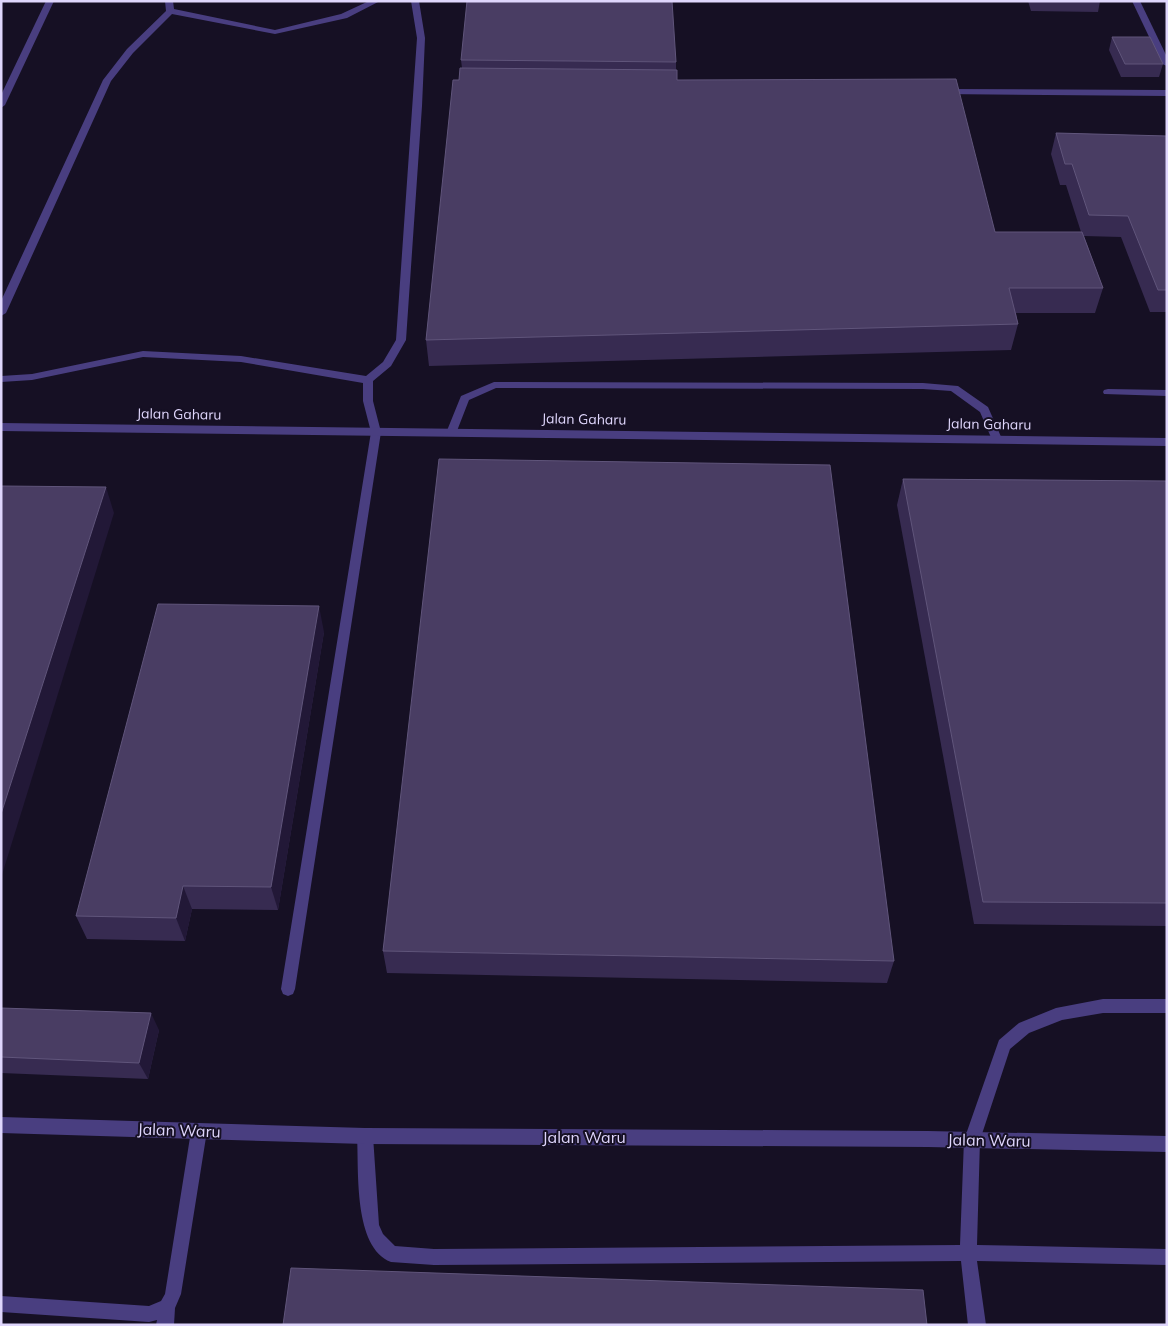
<svg xmlns="http://www.w3.org/2000/svg" width="1168" height="1326" viewBox="0 0 1168 1326" font-family="Mulish,sans-serif">
  <style>
    .lines { fill: none; stroke-linecap: round; stroke-linejoin: round }
    .service { fill: #493e80; fill-rule: evenodd }
    .minor { fill: #493e80; fill-rule: evenodd }
    .wall { fill: #372b51 }
    .shaded-wall { fill: #221837 }
    .building { fill: #493d63; stroke: #60557b }
    .labels { text-anchor: middle; dominant-baseline: central; stroke-width: 4; stroke-linejoin: round; paint-order: stroke }
    .street-label { font-size: 14px; fill: #dfd6fc; stroke: #161024 }
    .near-street-label { font-size: 16px; fill: #dfd6fc; stroke: #161024 }
  </style>
  <rect width="100%" height="100%" fill="#161024"/>
  <g class="lines">
    <!-- service -->
    <g class="service">
      <polygon points="165,1 173,1 174,9 275,30 341,14 369,1 380,1 347,18 275,34 172,14 133,53 111,81 6,313 1,316 1,301 103,80 127,49 166,11"/>
      <polygon points="411,1 419,1 425,38 422,106 406,340 391,366 373,381 373,401 381,432 295,989 293,994 288,996 283,994 281,989 371,432 363,401 363,383 241,362 143,357 32,380 1,382 1,376 32,374 143,351 241,356 366,376 383,362 396,340 417,38"/>
      <polygon points="1132,1 1140,1 1167,57 1167,66 1162,64"/>
      <polygon points="944,89 1167,90 1167,96 941,94 941,90"/>
      <polygon points="494,382 923,383 958,386 988,407 1002,439 1001,442 993,442 980,412 951,391 923,389 496,388 469,400 455,436 447,436 446,433 461,396"/>
      <polygon points="1108,389 1167,390 1167,396 1104,394 1103,392 1104,390"/>
      <path d="M 1103,999 L 1167,999 L 1167,1013 L 1103,1013 L 1062,1020 L 1029,1033 L 1010,1049 L 980,1140 L 977,1245 L 1167,1249 L 1167,1265 L 977,1261 L 986,1325 L 968,1325 L 961,1261 L 434,1265 L 391,1262 C 353,1247 359,1171 357,1136 L 359,1131 L 365,1128 L 371,1131 L 373,1136 L 379,1225 L 383,1234 L 395,1246 L 434,1249 L 960,1245 L 964,1140 L 999,1040 L 1019,1023 L 1056,1008 Z"/>
      <polygon points="199,1123 205,1126 207,1131 181,1294 175,1308 174,1325 156,1325 157,1320 149,1322 1,1312 1,1296 149,1306 161,1301 165,1294 191,1131 193,1126"/>
    </g>
    <!-- minor -->
    <g class="minor">
      <polygon points="46,1 54,1 5,105 1,108 1,95"/>
      <polygon points="1,423 1167,438 1167,446 1,431"/>
      <polygon points="1,1117 365,1128 928,1131 1167,1136 1167,1152 928,1147 365,1144 1,1133"/>
    </g>
  </g>
  <!-- wall -->
  <g class="wall">
    <polygon points="1028,1 1100,1 1098,12 1031,11"/>
    <polygon points="1112,37 1163,64 1159,77 1121,77 1109,50"/>
    <polygon points="461,60 676,62 676,70 677,80 995,232 1081,232 1066,185 1060,185 1051,154 1056,133 1167,136 1167,312 1150,312 1121,237 1084,236 1103,288 1095,313 1016,313 1018,324 1011,350 429,366 426,340 459,80 462,68"/>
    <polygon points="903,479 1167,481 1167,926 974,924 897,505"/>
    <polygon points="324,632 278,910 192,909 185,941 87,939 76,916"/>
    <polygon points="383,951 894,961 887,983 387,973"/>
    <polygon points="1,1008 159,1030 148,1079 1,1073"/>
  </g>
  <!-- shaded-wall -->
  <g class="shaded-wall">
    <polygon points="106,487 114,513 1,878 1,814"/>
    <polygon points="319,606 324,632 278,910 271,887"/>
    <polygon points="183,886 192,909 185,941 176,918"/>
    <polygon points="151,1013 159,1030 148,1079 139,1063"/>
  </g>
  <!-- building -->
  <g class="building">
    <polygon points="467,1 672,1 676,62 461,60"/>
    <polygon points="1112,37 1150,37 1163,64 1125,64"/>
    <polygon points="460,68 677,70 677,80 956,79 995,232 1082,232 1103,288 1009,288 1018,324 426,340 453,80 459,80"/>
    <polygon points="1056,133 1167,136 1167,290 1158,290 1128,216 1089,215 1072,164 1065,164"/>
    <polygon points="439,459 830,465 894,961 383,951"/>
    <polygon points="903,479 1167,481 1167,903 983,902"/>
    <polygon points="1,486 106,487 1,814"/>
    <polygon points="158,604 319,606 271,887 183,886 176,918 76,916"/>
    <polygon points="1,1008 151,1013 139,1063 1,1057"/>
    <polygon points="291,1268 923,1290 927,1325 283,1325"/>
  </g>
  <g class="labels">
    <!-- street labels -->
    <g class="street-label">
      <text transform="translate(179 414) rotate(1)">Jalan Gaharu</text>
      <text transform="translate(584 419) rotate(1)">Jalan Gaharu</text>
      <text transform="translate(989 424) rotate(1)">Jalan Gaharu</text>
    </g>
    <!-- near-street labels -->
    <g class="near-street-label">
      <text transform="translate(179 1130) rotate(2)">Jalan Waru</text>
      <text x="584" y="1137">Jalan Waru</text>
      <text transform="translate(989 1140) rotate(1)">Jalan Waru</text>
    </g>
  </g>
  <!-- border -->
  <rect width="1168" height="1326" fill="none" stroke="#dfd6fc" stroke-width="5"/>
</svg>
